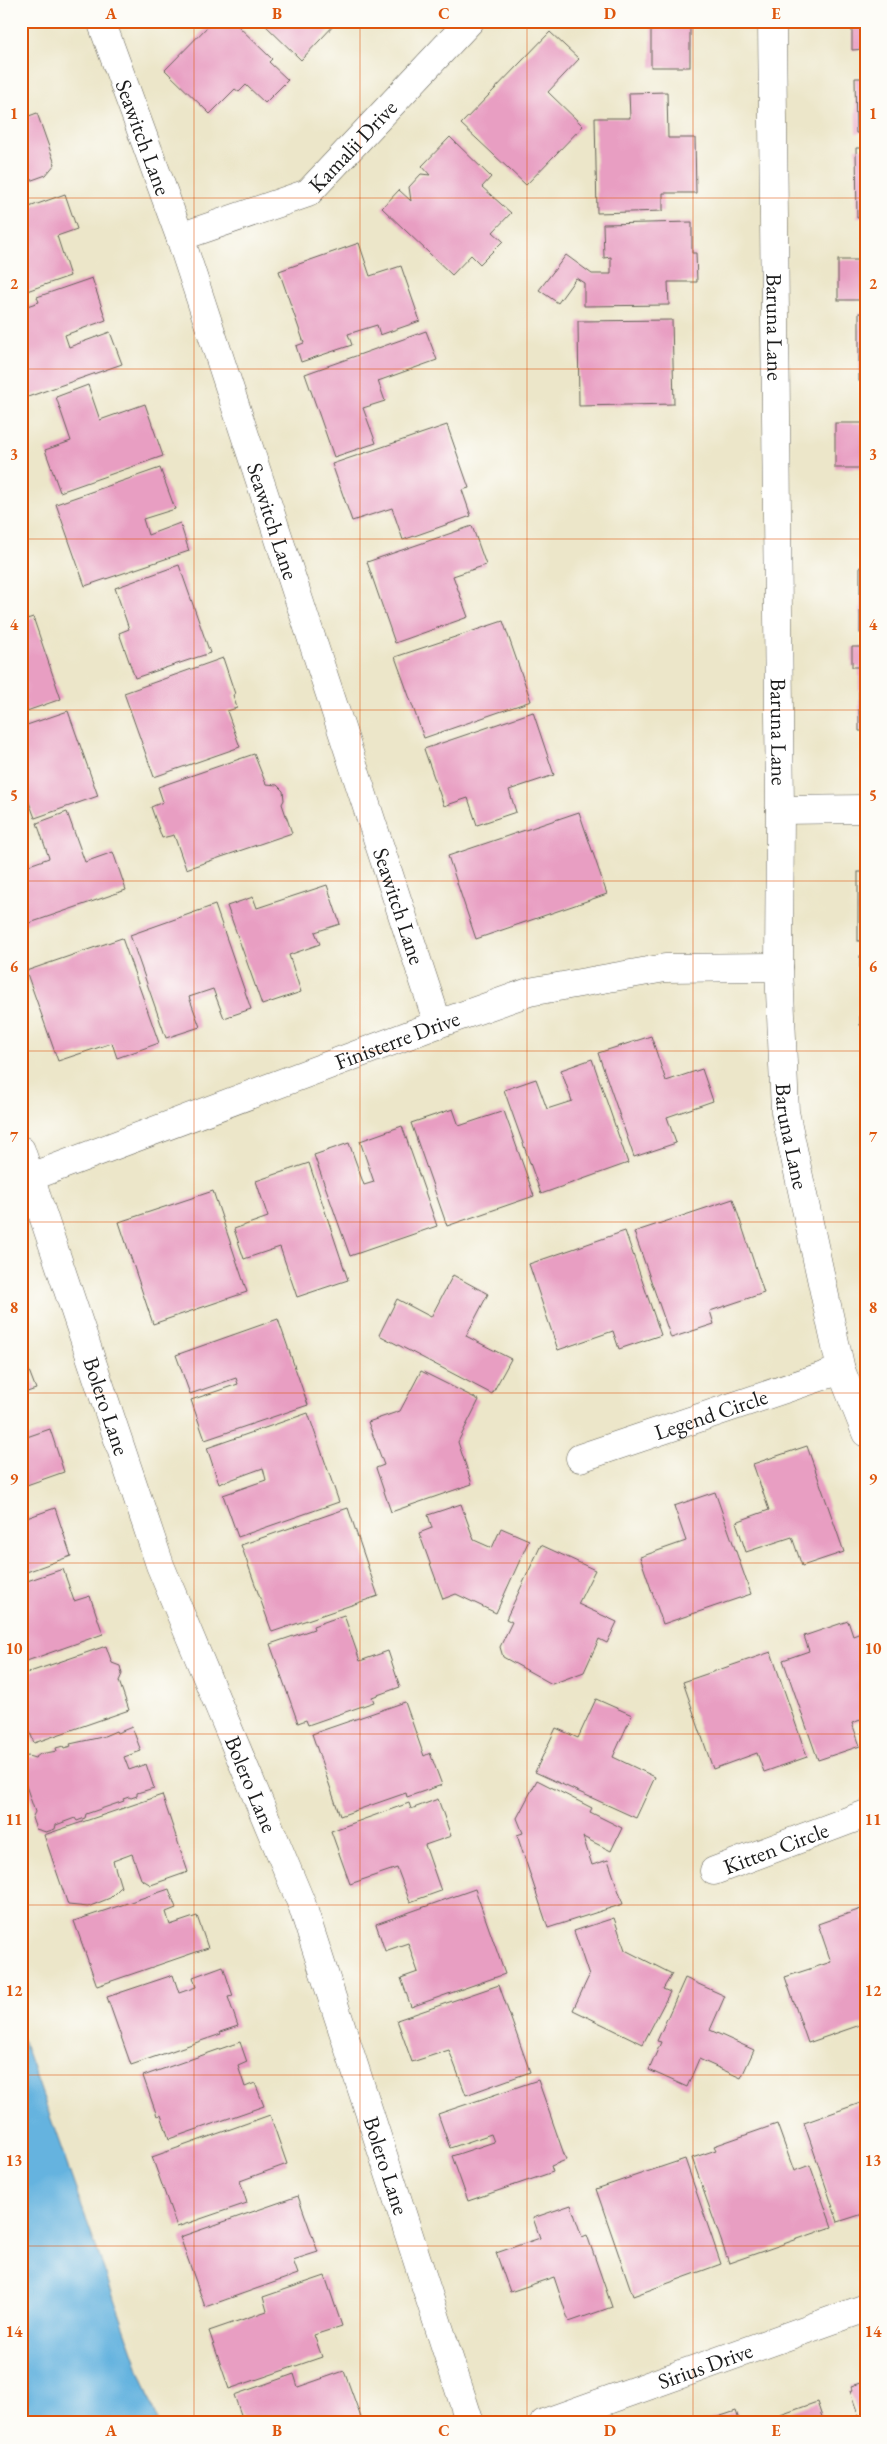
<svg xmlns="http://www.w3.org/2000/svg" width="887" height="2444" viewBox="0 0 887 2444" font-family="'EB Garamond',serif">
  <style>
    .water { fill: #65b3df; stroke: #40687e }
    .building { fill: #e89ec2 }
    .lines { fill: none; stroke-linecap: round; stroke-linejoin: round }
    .minor-casing { stroke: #656359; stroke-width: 29 }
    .tertiary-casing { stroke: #656359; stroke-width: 29 }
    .minor { stroke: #fff; stroke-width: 28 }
    .tertiary { stroke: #fff; stroke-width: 28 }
    .grid { fill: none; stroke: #de560d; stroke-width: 1; stroke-opacity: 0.55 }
    .labels { text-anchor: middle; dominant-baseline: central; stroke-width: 4; stroke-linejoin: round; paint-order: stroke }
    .street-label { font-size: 22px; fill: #1c1c1c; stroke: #fdfcf7 }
    .neatline { fill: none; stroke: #de560d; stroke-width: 2 }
    .grid-label { font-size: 16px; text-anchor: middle; font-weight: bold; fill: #de560d }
  </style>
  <rect width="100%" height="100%" fill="#fdfcf7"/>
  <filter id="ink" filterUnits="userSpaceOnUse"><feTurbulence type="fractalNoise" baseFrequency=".02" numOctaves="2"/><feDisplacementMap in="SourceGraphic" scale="10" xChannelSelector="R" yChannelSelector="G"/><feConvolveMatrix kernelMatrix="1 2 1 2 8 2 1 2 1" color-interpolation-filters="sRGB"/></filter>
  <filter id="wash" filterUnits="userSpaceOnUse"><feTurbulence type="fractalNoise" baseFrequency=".0096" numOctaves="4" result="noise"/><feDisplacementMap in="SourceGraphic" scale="20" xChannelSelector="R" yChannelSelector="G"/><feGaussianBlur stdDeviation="1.12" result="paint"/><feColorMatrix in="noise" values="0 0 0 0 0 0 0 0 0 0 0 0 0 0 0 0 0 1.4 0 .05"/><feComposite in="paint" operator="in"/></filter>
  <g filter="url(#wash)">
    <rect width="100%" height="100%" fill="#ece6c9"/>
    <!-- water -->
    <polygon class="water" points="21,2034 158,2423 21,2423"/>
    <g id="blocks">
      <!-- building -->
      <g class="building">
        <polygon points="213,21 233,21 272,59 269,62 288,80 265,103 246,85 239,92 235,89 210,114 165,70"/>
        <polygon points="261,21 338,21 301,60"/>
        <polygon points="586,21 644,21 644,23 586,24"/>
        <rect x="651" y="21" width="39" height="46"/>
        <polygon points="852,21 866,21 866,49 852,50"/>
        <polygon points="550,32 579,59 548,92 583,126 526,185 461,124"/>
        <polygon points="855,78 866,78 866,133 856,133"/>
        <polygon points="667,92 668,138 695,138 696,193 663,193 663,211 597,213 595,118 630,118 629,93"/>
        <polygon points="37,113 55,164 46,175 21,184 21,119"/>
        <polygon points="450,137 491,177 482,187 511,213 493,232 503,241 480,264 471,255 452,275 382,208 399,190 411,201 409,187 421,174 430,175 422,166"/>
        <polygon points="856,148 866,148 866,217 857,218"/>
        <polygon points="65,194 77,229 57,236 70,276 21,293 21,210"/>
        <polygon points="692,222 692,253 696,253 697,282 668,282 669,305 584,306 584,283 576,278 558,303 539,290 566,255 592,274 611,274 611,257 604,258 603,224"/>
        <polygon points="359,243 370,276 401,266 420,321 380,335 377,325 348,334 352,345 301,362 296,346 304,343 279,271"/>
        <rect x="838" y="260" width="28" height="40"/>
        <polygon points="92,278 106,320 65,335 69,347 110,332 122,364 22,399 21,308 39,302 37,297"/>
        <rect x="859" y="313" width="7" height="68"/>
        <polygon points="672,320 674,404 579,406 578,321"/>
        <polygon points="426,331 437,360 378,381 385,401 363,408 376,443 334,457 305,374"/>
        <polygon points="88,385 100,420 145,404 163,456 60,492 45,450 71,441 56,397"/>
        <rect x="835" y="423" width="31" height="45"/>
        <polygon points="447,425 469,488 462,490 471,516 403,540 392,508 352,521 332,464"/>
        <polygon points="160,468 175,509 143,519 148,535 180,523 189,551 85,586 56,504"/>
        <polygon points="863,476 866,476 866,545 864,545"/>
        <polygon points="472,526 486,565 453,576 468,617 395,643 367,562"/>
        <polygon points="179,565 210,653 135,678 119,633 129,629 115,588"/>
        <rect x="860" y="567" width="6" height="66"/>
        <polygon points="33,617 61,699 21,713 21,621"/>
        <polygon points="503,621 531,701 424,738 395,657"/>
        <polygon points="852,647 866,647 866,731 859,731 859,667 852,667"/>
        <polygon points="223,658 235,694 233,695 237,708 227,711 240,747 154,777 124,693"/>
        <polygon points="68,711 98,796 35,818 21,781 21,727"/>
        <polygon points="533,712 554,775 509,790 516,812 477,825 468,798 444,806 424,749"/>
        <polygon points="254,754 266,784 277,785 283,791 284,800 282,804 292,833 186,869 174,835 162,838 151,807 163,802 158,787"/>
        <polygon points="67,812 85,862 113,852 126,890 21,926 21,868 49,858 37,823"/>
        <polygon points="579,812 607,894 476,939 448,856"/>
        <rect x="858" y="872" width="8" height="69"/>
        <polygon points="327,885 340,924 315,932 320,944 289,955 301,992 262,1005 227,906 253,897 257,908"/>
        <polygon points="215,905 251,1009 224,1018 213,989 189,997 200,1027 166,1038 130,935"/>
        <polygon points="122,938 159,1043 117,1058 112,1043 58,1061 26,971"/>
        <rect x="860" y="956" width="6" height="69"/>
        <polygon points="651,1036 666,1081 702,1069 713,1101 667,1117 676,1143 634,1157 598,1053"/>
        <polygon points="592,1059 628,1163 541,1194 504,1090 536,1079 547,1109 572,1101 561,1070"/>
        <polygon points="453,1109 459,1126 504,1111 534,1196 447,1226 411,1123"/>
        <polygon points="402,1126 437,1226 350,1256 314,1155 349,1143 364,1185 374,1182 360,1141"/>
        <polygon points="309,1163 348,1280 297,1297 280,1247 244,1259 234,1229 268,1217 256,1181"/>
        <polygon points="213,1191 247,1292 153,1324 119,1222"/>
        <polygon points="733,1199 764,1293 710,1311 714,1324 671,1338 634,1232"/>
        <polygon points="625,1231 661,1335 619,1349 613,1331 558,1350 529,1264"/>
        <polygon points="453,1275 488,1294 466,1336 511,1359 492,1394 379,1335 397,1299 431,1317"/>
        <polygon points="278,1319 308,1405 205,1440 191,1400 238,1384 236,1378 190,1394 176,1355"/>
        <polygon points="21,1350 36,1389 21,1394"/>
        <polygon points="421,1371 479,1400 458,1442 472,1484 391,1512 376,1468 384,1465 368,1422 400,1411"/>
        <polygon points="308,1413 339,1502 238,1537 223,1495 266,1480 263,1468 219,1484 207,1448"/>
        <polygon points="50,1429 64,1472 21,1487 21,1439"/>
        <polygon points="807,1446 844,1552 802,1566 792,1537 746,1552 736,1522 769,1510 753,1464"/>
        <polygon points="715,1492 751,1594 663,1624 640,1557 686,1541 674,1506"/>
        <polygon points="461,1504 474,1540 492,1548 501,1528 529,1540 496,1613 456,1594 443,1599 419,1533 432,1528 428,1515"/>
        <polygon points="55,1508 71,1556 21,1574 21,1520"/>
        <polygon points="348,1508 378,1596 272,1632 241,1545"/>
        <polygon points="541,1545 595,1570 578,1604 617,1622 607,1643 599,1639 584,1672 552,1684 503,1657 500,1647 512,1622 506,1619"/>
        <polygon points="63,1569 74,1601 90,1596 103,1634 21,1663 21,1583"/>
        <polygon points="344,1615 360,1661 388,1651 400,1687 372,1697 374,1702 308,1725 306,1720 298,1723 270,1644 314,1629 313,1626"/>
        <polygon points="848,1621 853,1636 866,1631 866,1718 852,1723 860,1746 818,1760 783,1660 809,1651 804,1636"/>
        <polygon points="106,1646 112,1663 120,1666 122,1674 119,1681 129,1710 34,1743 26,1721 21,1719 21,1675"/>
        <polygon points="771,1652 807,1757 764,1772 757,1753 713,1769 683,1682"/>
        <polygon points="596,1699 632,1715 613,1757 655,1777 636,1818 535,1772 556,1728 578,1738"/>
        <polygon points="405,1702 424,1756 430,1753 442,1785 407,1797 406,1793 340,1816 312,1734"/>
        <polygon points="132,1727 141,1751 124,1757 129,1770 146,1764 154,1788 137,1793 137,1796 131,1798 129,1797 123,1799 124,1801 86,1814 85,1818 77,1821 75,1818 56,1825 55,1829 46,1832 36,1829 32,1818 35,1812 24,1780 21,1779 21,1758 28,1756 35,1758 40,1754 57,1751 56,1748 63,1746 64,1748 71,1746 70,1744 102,1737 116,1731 117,1733"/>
        <polygon points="537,1780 592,1808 590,1812 622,1828 611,1851 583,1837 592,1865 608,1860 623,1904 548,1928 517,1835 523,1833 517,1818"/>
        <polygon points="162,1795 188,1872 151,1885 141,1879 132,1854 113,1861 121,1887 110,1898 88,1907 68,1905 44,1835"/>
        <polygon points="438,1799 451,1836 425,1845 441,1891 410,1902 397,1868 350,1884 331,1831 409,1803 411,1809"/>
        <polygon points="169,1889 176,1908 166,1912 170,1925 197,1916 208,1948 97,1986 74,1921"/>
        <polygon points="475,1889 505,1974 411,2007 401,1978 418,1972 408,1943 385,1951 376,1924"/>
        <polygon points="861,1909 866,1924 866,2023 808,2043 785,1977 831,1962 818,1924"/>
        <polygon points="614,1918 625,1950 672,1974 663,1989 670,1992 643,2044 573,2010 589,1976 574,1931"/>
        <polygon points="223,1966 233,1996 228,1997 238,2026 220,2032 221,2034 131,2065 107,1997 173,1975 179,1993 196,1987 193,1977"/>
        <polygon points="685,1978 725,1996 710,2030 754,2050 741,2078 699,2059 687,2087 649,2070 661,2042 657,2041"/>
        <polygon points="499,1985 530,2072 466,2095 449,2050 412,2062 397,2020"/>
        <polygon points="240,2042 247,2062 238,2066 245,2087 255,2083 264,2106 169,2139 161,2115 157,2116 143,2076"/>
        <polygon points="538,2080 566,2160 551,2166 553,2172 468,2201 452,2156 494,2142 491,2134 450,2148 438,2114"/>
        <polygon points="866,2101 866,2213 838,2222 804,2123"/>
        <polygon points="270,2115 287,2164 240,2181 247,2203 177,2227 152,2157"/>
        <polygon points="777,2124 794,2171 810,2165 832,2227 729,2263 692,2158 716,2150 714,2146"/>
        <polygon points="685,2159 721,2264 633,2296 596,2189"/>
        <polygon points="298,2196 318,2252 293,2260 298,2274 205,2307 180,2237"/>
        <polygon points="571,2205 582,2237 587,2235 612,2307 569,2322 554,2277 510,2292 496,2253 540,2238 533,2218"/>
        <polygon points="325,2276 342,2326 314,2335 322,2357 229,2389 209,2331 267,2311 263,2297"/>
        <polygon points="344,2371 363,2423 244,2423 234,2395 294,2374 298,2387"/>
        <polygon points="866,2381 866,2423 843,2423 859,2417 850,2391 853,2390 851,2386"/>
        <polygon points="817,2402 824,2423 758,2423"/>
        <polygon points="736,2411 740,2423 703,2423 703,2422"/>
      </g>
    </g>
  </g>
  <g filter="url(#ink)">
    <use href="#blocks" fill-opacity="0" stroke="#656359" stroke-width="1"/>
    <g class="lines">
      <defs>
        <g id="minor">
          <path id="s1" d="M 101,21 L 180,237 L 438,1024"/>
          <path id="s2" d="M 772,21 L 780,810 L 779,967 L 785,1112 L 841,1370 L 866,1433"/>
          <path id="s3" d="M 180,237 L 308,193 L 470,21"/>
          <path id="s4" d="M 21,1150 L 160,1565 L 302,1905 L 470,2423"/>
          <path id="s5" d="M 31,1177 L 438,1024 L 529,992 L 665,968 L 779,967"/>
          <path id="s6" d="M 580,1458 L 841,1370"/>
          <path id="s7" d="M 714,1871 L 866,1814"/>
          <path id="s8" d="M 544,2423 L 866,2308"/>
        </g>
        <polyline id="tertiary" points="780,810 866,809"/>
      </defs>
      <!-- minor casing -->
      <use href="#minor" class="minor-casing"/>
      <!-- tertiary casing -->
      <use href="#tertiary" class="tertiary-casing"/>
      <!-- minor -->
      <use href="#minor" class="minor"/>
      <!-- tertiary -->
      <use href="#tertiary" class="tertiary"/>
    </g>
  </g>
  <!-- grid -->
  <path class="grid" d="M 194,21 L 194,2423M 360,21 L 360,2423M 527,21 L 527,2423M 693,21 L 693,2423M 21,198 L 866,198M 21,369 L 866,369M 21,539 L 866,539M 21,710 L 866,710M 21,881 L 866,881M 21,1051 L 866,1051M 21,1222 L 866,1222M 21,1393 L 866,1393M 21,1563 L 866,1563M 21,1734 L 866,1734M 21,1905 L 866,1905M 21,2075 L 866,2075M 21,2246 L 866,2246"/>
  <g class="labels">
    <!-- street labels -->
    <g class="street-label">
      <text stroke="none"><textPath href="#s1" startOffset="124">Seawitch Lane</textPath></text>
      <text stroke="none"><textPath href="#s3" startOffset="200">Kamalii Drive</textPath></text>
      <text stroke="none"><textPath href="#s2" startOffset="306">Baruna Lane</textPath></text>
      <text stroke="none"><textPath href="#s1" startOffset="529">Seawitch Lane</textPath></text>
      <text stroke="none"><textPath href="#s2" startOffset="711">Baruna Lane</textPath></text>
      <text stroke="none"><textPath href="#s1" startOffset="934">Seawitch Lane</textPath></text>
      <text stroke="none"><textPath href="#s5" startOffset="391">Finisterre Drive</textPath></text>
      <text stroke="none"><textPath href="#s2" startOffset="1116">Baruna Lane</textPath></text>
      <text stroke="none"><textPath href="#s4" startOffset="270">Bolero Lane</textPath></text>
      <text stroke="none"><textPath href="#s6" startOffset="138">Legend Circle</textPath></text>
      <text stroke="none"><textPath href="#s4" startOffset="675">Bolero Lane</textPath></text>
      <text stroke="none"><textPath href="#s7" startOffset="66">Kitten Circle</textPath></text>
      <text stroke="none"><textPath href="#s4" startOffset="1080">Bolero Lane</textPath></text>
      <text stroke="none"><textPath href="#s8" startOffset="171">Sirius Drive</textPath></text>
    </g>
  </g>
  <!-- margin -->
  <rect width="887" height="2444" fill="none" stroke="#fdfcf7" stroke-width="55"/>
  <rect x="28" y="28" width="832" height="2388" class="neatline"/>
  <g class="grid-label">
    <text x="111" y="19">A</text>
    <text x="277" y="19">B</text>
    <text x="444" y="19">C</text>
    <text x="610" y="19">D</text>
    <text x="776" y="19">E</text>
    <text x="14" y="119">1</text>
    <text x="873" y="119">1</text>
    <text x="14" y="289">2</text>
    <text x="873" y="289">2</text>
    <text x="14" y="460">3</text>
    <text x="873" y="460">3</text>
    <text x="14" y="630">4</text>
    <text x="873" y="630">4</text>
    <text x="14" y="801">5</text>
    <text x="873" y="801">5</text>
    <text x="14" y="972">6</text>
    <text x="873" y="972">6</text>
    <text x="14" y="1142">7</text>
    <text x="873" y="1142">7</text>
    <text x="14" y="1313">8</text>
    <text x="873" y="1313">8</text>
    <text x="14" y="1484">9</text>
    <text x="873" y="1484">9</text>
    <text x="14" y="1654">10</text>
    <text x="873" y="1654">10</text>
    <text x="14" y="1825">11</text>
    <text x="873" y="1825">11</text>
    <text x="14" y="1996">12</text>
    <text x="873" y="1996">12</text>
    <text x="14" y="2166">13</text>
    <text x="873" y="2166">13</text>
    <text x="14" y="2337">14</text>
    <text x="873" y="2337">14</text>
    <text x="111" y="2436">A</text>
    <text x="277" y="2436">B</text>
    <text x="444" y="2436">C</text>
    <text x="610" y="2436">D</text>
    <text x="776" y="2436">E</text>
  </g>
</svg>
